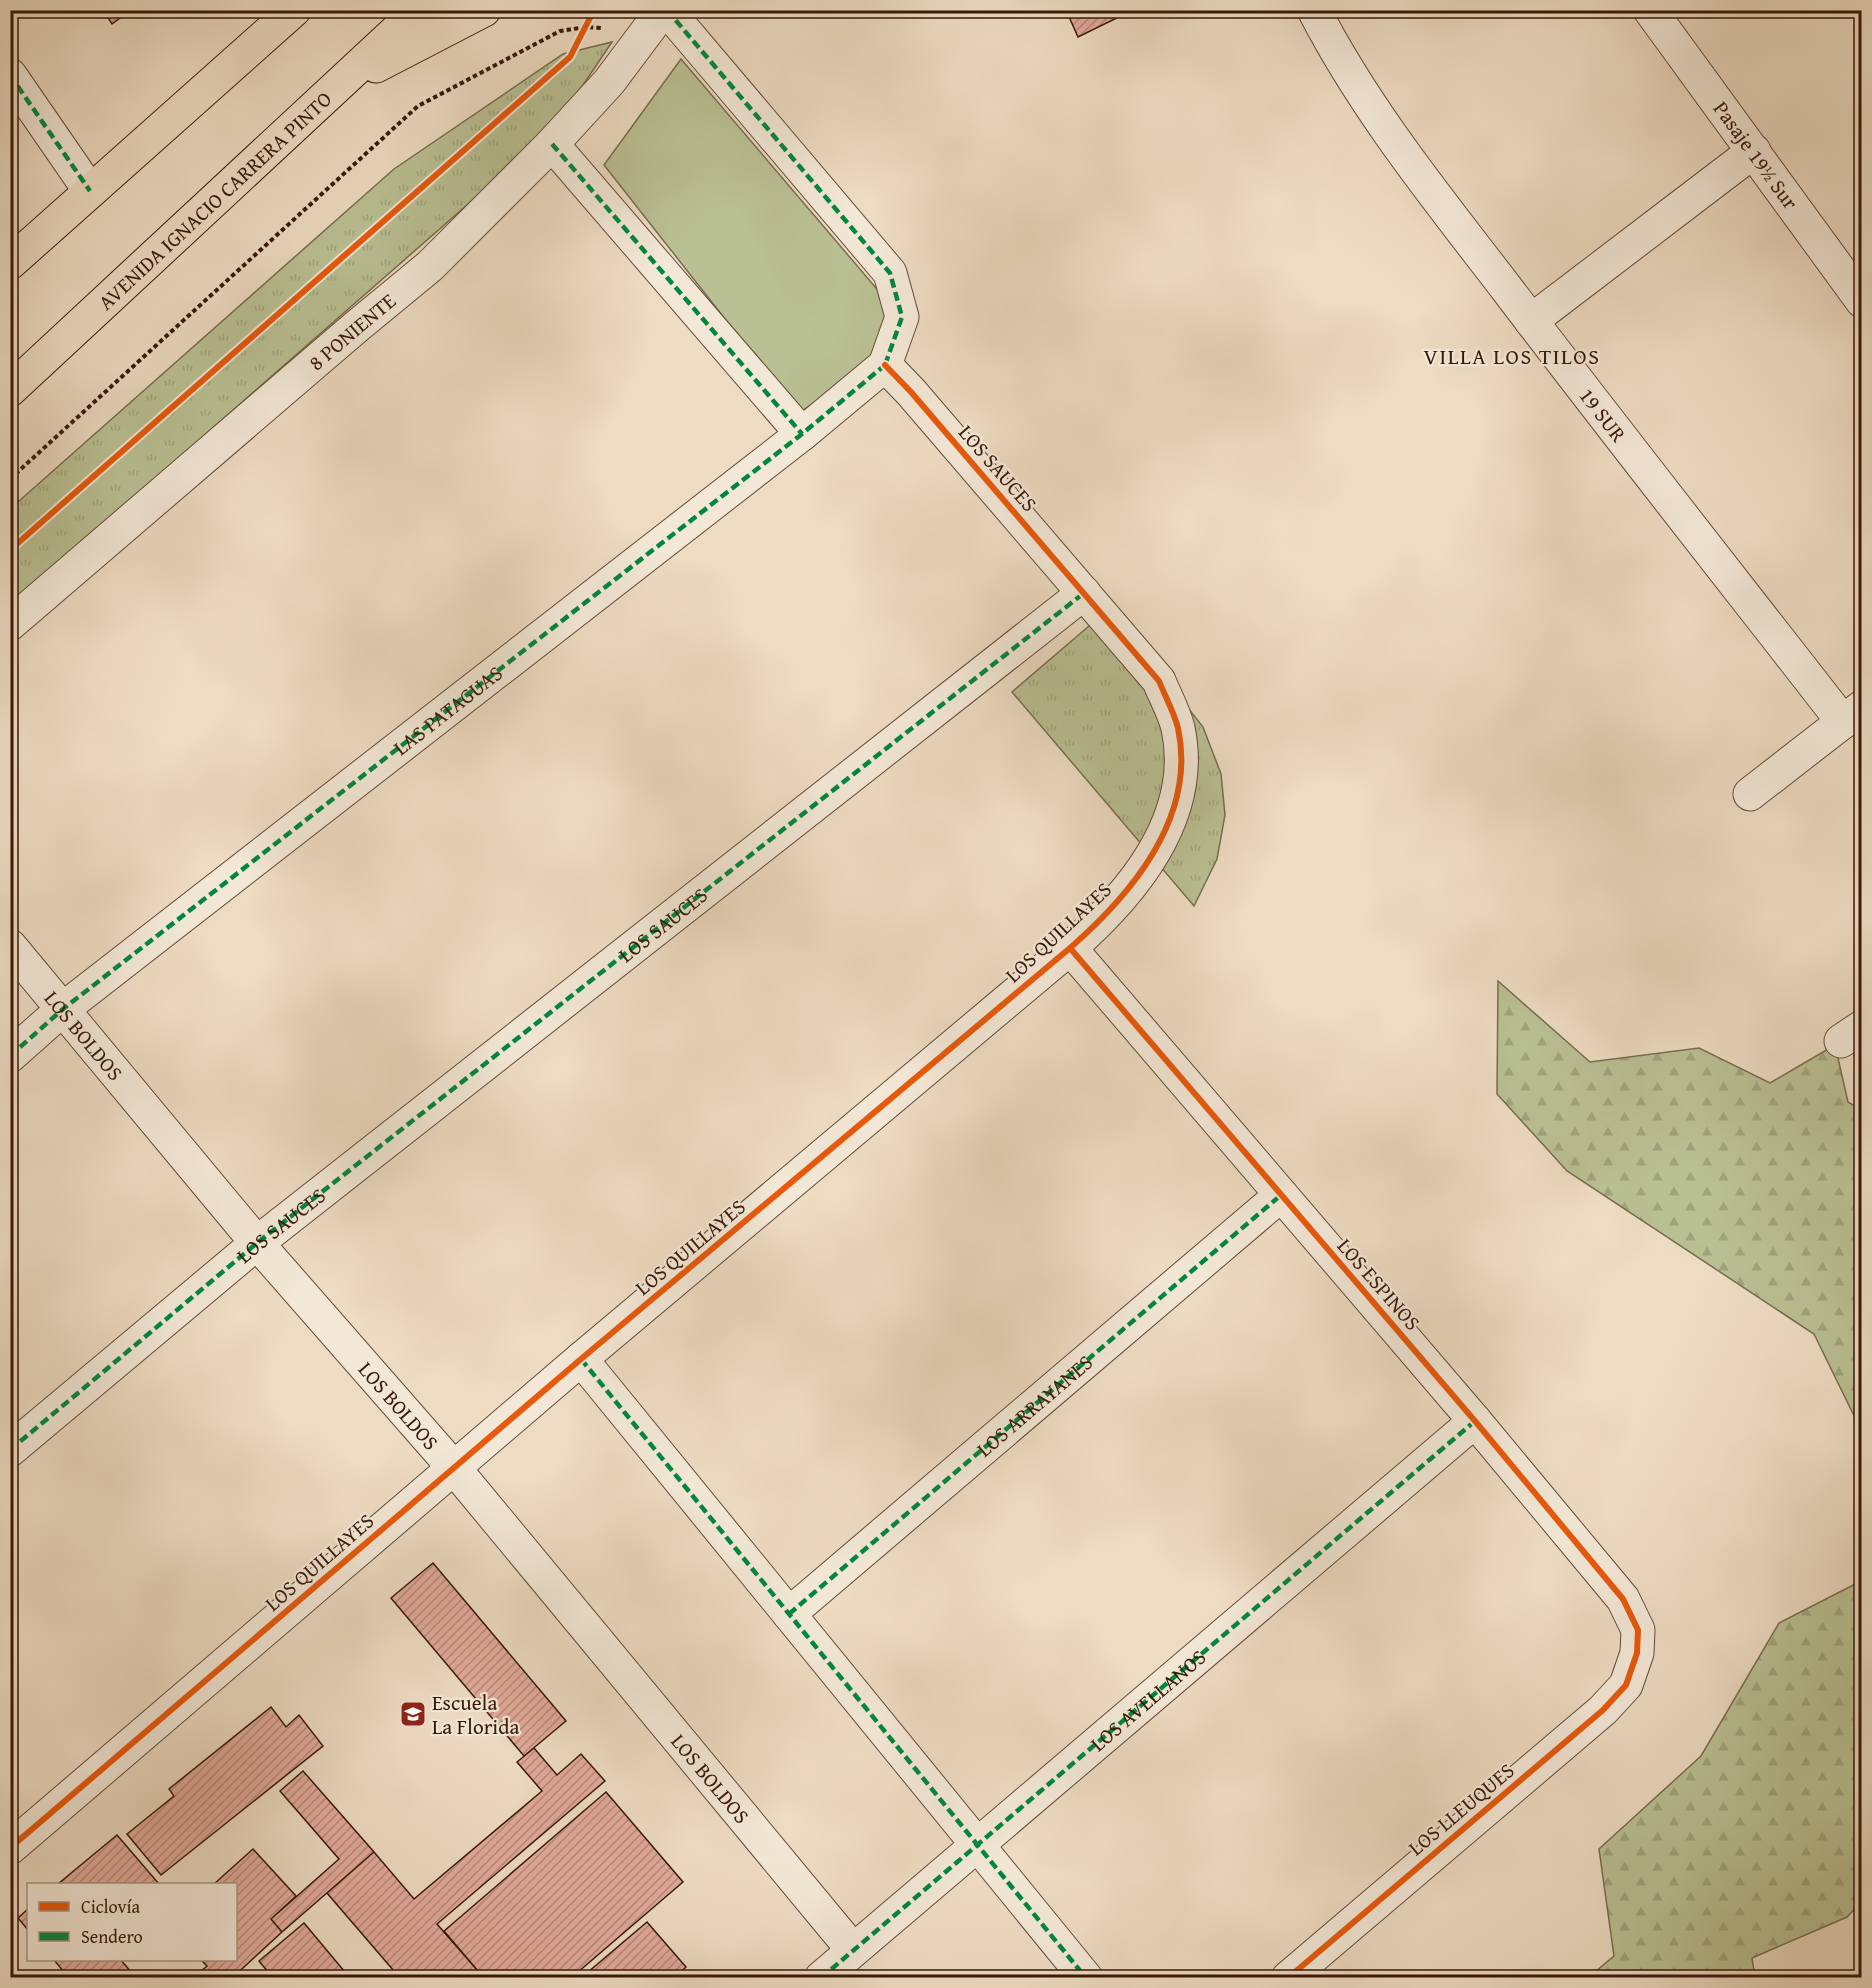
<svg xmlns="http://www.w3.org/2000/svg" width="1872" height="1988" font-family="'Gentium Book Plus',serif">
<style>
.grass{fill:url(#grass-tufts);stroke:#786c4e;stroke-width:1.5}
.forest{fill:url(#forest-firs);stroke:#786c4e;stroke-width:1.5}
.park{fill:#b9c093;stroke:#786c4e;stroke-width:1.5}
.building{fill:url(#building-hatch);stroke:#371908;stroke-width:1.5}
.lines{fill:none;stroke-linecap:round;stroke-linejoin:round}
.minor-casing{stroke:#644a36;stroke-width:35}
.major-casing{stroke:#371908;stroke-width:35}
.path{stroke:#371908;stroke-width:4;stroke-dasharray:4.5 3;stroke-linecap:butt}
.minor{stroke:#f3e8d7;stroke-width:33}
.major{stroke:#eddbc2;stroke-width:33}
.quiet{stroke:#00873e;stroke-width:4.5;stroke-dasharray:9 4.5;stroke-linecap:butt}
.cycleway-casing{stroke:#f3e8d7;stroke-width:10}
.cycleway{stroke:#e8590c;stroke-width:6}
.labels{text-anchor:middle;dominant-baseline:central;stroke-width:4.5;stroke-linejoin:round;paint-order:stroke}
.street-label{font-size:21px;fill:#371908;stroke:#f3e8d7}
.poi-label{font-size:21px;fill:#371908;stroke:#f3e8d7;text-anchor:start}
.neighbourhood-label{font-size:22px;letter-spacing:1.5px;fill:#371908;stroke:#f3e8d7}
</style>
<defs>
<pattern id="grass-tufts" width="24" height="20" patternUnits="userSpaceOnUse" patternTransform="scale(1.5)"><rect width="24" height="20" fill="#b9c093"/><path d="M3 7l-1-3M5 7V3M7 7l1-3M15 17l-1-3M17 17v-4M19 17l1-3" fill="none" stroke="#a0a47d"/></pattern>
<pattern id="forest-firs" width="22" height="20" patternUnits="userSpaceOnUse" patternTransform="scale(1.5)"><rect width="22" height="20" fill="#b9c093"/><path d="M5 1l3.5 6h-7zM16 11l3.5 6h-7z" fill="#a0a47d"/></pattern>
<pattern id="building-hatch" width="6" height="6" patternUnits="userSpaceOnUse" patternTransform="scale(1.5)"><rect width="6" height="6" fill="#e1a999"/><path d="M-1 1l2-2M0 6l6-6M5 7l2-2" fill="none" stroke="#b7897b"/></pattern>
</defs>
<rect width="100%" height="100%" fill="#eddbc2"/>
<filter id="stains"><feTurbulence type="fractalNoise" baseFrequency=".00333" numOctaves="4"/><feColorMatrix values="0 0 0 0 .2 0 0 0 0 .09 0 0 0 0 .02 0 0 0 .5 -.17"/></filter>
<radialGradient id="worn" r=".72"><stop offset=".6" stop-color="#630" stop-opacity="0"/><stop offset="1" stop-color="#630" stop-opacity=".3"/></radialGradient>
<path class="grass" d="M612 42 583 85 533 147 11 605 10 509 394 169 563 54Z
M1110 608 1203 727 1221 774 1225 815 1217 859 1194 906 1012 692Z"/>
<path class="forest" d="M1498 981 1590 1062 1699 1048 1770 1083 1835 1045 1848 1102 1861 1110V1430L1814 1334 1567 1171 1497 1094Z
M1861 1581V1902L1847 1917 1752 1958 1755 1977H1589L1614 1956 1599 1849 1701 1756 1779 1623Z"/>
<path class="park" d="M681 59 882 295 891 326 864 368 799 413 604 165Z"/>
<path class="building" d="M103 10H131L112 24Z
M1066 10H1133L1078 37Z
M433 1563 566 1721 524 1756 391 1598Z
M271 1707 286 1727 299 1715 323 1746 161 1875 127 1834 174 1796 169 1789Z
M534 1748 557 1775 581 1754 605 1781 437 1924 484 1978H400L327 1893 374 1852 414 1899 542 1791 517 1762Z
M303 1771 374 1852 282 1932 271 1919 339 1859 280 1791Z
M606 1792 683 1882 571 1978H484L444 1931Z
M117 1835 159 1884H58Z
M253 1849 296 1896 271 1919 282 1932 232 1978H193L207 1966 201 1960H236V1884H214Z
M28 1909V1930L18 1918Z
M647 1922 686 1967 674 1978H581Z
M304 1923 350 1978H273L259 1961Z
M54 1960H121L136 1978H69Z"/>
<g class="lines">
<g class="minor-casing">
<g id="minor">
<path d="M667 10 890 273 902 317 885 365"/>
<path id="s1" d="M1314 10C1366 111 1438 199 1507 289 1617 434 1731 578 1843 722"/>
<path d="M1650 10 1862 301"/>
<path d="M10 75 90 191"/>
<path d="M552 144 802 434"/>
<path d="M1531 321 1754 151"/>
<path id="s2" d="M10 624 356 327 430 266 552 144 609 82 663 10"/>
<path d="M1750 794 1862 707"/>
<path id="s3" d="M10 946 257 1243 454 1468 853 1950"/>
<path d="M1070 948 1475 1421 1623 1599 1638 1630 1637 1653 1626 1685 1603 1710 1288 1978"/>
<path d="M1841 1041 1862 1027"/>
<path d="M10 1056 63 1009 802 434 885 365"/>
<path d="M581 1359 1086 1978"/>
<path d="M10 1450 257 1243 1084 593"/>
<path d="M789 1614 1281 1195"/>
<path d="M10 1848 581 1359 1070 948C1132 894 1197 817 1178 728 1174 712 1165 696 1159 681L911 392 885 365"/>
<path id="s4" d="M821 1978 1475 1421"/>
</g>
</g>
<g class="major-casing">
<g id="major">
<path d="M376 66 484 10"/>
<path d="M10 263 294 10"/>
<path id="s5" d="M10 390 419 10"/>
</g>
</g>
<path class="path" d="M10 479 418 106 560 31 586 27 601 28"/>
<use href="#minor" class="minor"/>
<use href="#major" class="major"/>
<g class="quiet">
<path d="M667 10 890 273 902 317 885 365"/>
<path d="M10 75 90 191"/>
<path d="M552 144 802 434"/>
<path id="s6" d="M10 1056 63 1009 802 434 885 365"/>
<path d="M581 1359 1086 1978"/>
<path id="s7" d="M10 1450 257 1243 1084 593"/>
<path id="s8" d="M789 1614 1281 1195"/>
<path d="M821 1978 1475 1421"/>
</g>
<g class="cycleway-casing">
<path id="cycleway" d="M10 550 570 57 594 10
M1070 948 1475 1421 1623 1599 1638 1630 1637 1653 1626 1685 1603 1710 1288 1978
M10 1848 581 1359 1070 948C1132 894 1197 817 1178 728 1174 712 1165 696 1159 681L911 392 885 365"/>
</g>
<use href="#cycleway" class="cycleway"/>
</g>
<defs>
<g id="school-square" transform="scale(1.35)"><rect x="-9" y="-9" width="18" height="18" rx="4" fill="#8f2418" stroke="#f3e8d7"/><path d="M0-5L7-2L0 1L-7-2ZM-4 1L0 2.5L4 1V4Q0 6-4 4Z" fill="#fff"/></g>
</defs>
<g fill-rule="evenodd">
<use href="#school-square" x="413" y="1714"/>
</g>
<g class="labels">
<g class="street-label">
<text transform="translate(1756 155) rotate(54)">Pasaje 19½ Sur</text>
<text stroke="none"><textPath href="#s5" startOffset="279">AVENIDA IGNACIO CARRERA PINTO</textPath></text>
<text stroke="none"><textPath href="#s2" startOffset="450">8 PONIENTE</textPath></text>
<text stroke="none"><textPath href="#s1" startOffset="498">19 SUR</textPath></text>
<text transform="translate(998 468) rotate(49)">LOS SAUCES</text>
<text stroke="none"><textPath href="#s6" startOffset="558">LAS PATAGUAS</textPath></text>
<text stroke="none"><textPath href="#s7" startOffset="838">LOS SAUCES</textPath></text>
<text transform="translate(1058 932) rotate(-43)">LOS QUILLAYES</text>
<text stroke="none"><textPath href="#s3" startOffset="116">LOS BOLDOS</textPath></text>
<text stroke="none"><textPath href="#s7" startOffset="352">LOS SAUCES</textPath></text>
<text transform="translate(690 1247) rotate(-40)">LOS QUILLAYES</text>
<text transform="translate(1379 1284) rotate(49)">LOS ESPINOS</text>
<text stroke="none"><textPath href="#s8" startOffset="322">LOS ARRAYANES</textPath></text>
<text stroke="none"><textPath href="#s3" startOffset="602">LOS BOLDOS</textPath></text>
<text transform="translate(319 1562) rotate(-41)">LOS QUILLAYES</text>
<text stroke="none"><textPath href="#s4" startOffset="429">LOS AVELLANOS</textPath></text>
<text stroke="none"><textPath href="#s3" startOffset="1088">LOS BOLDOS</textPath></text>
<text transform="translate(1461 1809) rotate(-40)">LOS LLEUQUES</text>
</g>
<g class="poi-label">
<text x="432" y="1702">Escuela<tspan x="432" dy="24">La Florida</tspan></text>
</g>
<g class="neighbourhood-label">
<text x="1512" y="356">VILLA LOS TILOS</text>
</g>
</g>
<rect width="1872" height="1988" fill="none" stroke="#eddbc2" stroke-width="36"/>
<rect x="12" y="12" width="1848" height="1964" fill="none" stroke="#371908" stroke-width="3"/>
<rect x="18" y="18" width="1836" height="1952" fill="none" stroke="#371908" stroke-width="1.5"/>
<rect x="27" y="1883" width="210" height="78" fill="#f3e8d7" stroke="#a89584" stroke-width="1.5"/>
<rect x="39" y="1902" width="30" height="9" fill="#e8590c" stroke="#a89584" stroke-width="1.5"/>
<text x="81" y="1913" font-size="18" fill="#371908">Ciclovía</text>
<rect x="39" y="1932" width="30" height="9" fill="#00873e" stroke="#a89584" stroke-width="1.5"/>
<text x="81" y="1943" font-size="18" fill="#371908">Sendero</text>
<rect width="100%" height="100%" filter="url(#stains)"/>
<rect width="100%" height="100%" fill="url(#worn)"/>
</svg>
